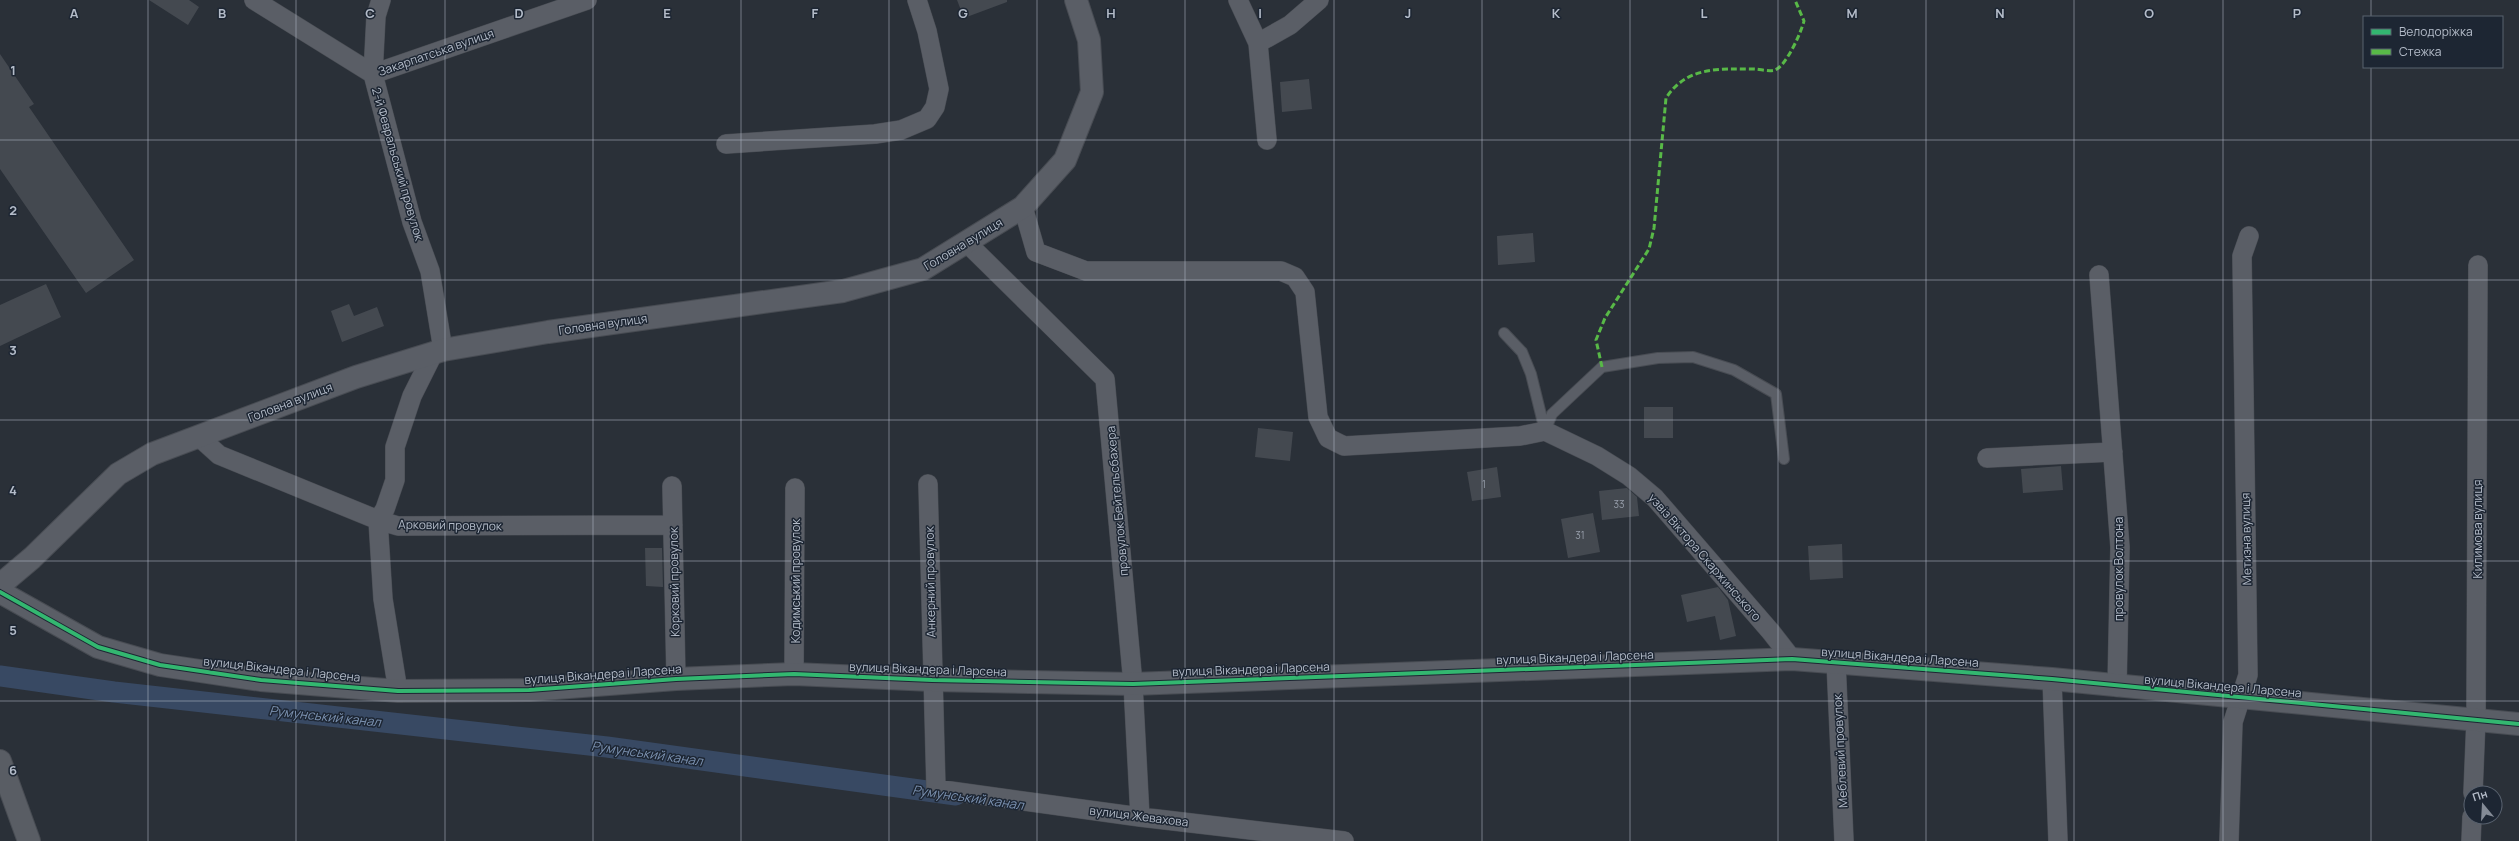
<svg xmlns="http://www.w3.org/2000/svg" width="2519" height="841" font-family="Manrope,sans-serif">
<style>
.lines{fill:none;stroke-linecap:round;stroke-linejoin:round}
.canal{stroke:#384963;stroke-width:21}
.building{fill:#444950}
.service-casing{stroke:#484c53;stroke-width:12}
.minor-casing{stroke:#484c53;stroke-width:20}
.tertiary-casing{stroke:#484c53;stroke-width:24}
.secondary-casing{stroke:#484c53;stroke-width:24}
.service{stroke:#5a5e66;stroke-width:10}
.minor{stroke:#5a5e66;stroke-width:19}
.tertiary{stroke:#5a5e66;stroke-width:22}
.secondary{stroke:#595d64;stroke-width:22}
.quiet{stroke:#58b947;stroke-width:3;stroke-dasharray:6 3;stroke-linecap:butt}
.cycleway-casing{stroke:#1d2633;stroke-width:6}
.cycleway{stroke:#33b770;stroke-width:4}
.grid{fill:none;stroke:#b4bcc9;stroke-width:1;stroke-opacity:0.55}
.labels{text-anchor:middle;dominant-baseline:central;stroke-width:3;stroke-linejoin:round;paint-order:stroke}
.number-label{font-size:10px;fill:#989fab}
.street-label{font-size:12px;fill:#b4bcc9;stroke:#1d2633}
.water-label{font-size:13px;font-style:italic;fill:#7c92b1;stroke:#1d2633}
.grid-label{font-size:13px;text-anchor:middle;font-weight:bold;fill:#b4bcc9;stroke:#1d2633;stroke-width:3;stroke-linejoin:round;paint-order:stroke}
</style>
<rect width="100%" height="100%" fill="#2a3038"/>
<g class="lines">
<path class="canal" d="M0 676 114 692 607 747 956 795"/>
</g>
<path class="building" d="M149 0H189L199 7 188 25Z
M957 0H1007V2L964 18Z
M0 54 34 104 29 107 134 260 86 293 0 169Z
M1309 79 1312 109 1282 112 1280 82Z
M1533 233 1535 262 1498 265 1497 236Z
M46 284 61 317 0 346V305Z
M349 304 354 316 377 307 384 326 342 342 331 311Z
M1644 407H1673V438H1644Z
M1258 428 1293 432 1290 461 1255 457Z
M2061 466 2063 490 2023 493 2021 469Z
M1497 467 1501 497 1472 501 1467 472Z
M1627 488 1637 497 1639 516 1602 520 1599 491Z
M1593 513 1600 552 1568 558 1561 519Z
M1842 544 1843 578 1810 580 1808 546Z
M645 548H662L663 587 646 586Z
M1718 587 1728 600 1736 636 1720 640 1715 616 1687 622 1681 595Z"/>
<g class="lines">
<g class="service-casing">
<path id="service" d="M1504 333 1522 352 1531 374 1545 431
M1545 431 1552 414 1602 367 1658 358 1693 357 1734 370 1776 394 1784 459"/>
</g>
<g class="minor-casing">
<path id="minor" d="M254 0 373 74 587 0
M381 0 376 16 373 74 412 222 430 271 443 350
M1238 0 1258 43 1267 140
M1258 43 1290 25 1319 0
M726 144 875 134 901 130 927 119 935 107 939 89 927 31 917 0
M1023 207 1036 252 1086 271H1281L1295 277 1305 292 1318 417 1328 438 1344 446 1520 436 1545 431 1597 456 1629 476 1655 498 1771 632 1792 659
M967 243 1105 379 1133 684 1140 817
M2099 275 2120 547 2117 687
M198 436 219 455 378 520 398 526 673 525
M1987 458 2113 452
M928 484 936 789 1140 817 1344 841
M672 486 676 679
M1836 662 1844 841
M794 674 795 488
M2052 679 2058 841
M398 691 383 599 378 520 385 509 395 480V447L412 396 433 354
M2473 793 2476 719 2478 265
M2229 841 2233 722 2248 675 2242 256 2249 236
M2471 841 2472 817"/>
</g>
<g class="tertiary-casing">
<path id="tertiary" d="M0 585 32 558 118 474 152 454 356 377 443 350 548 332 843 291 923 269 1023 207 1065 160 1092 92 1089 40 1076 0
M0 592 98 647 160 665 261 680 398 691 529 690 676 679 794 674 932 680 1133 684 1792 659 2052 679 2519 724"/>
</g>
<g class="secondary-casing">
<path id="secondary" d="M0 761 29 841"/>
</g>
<use href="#service" class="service"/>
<use href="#minor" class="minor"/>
<use href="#tertiary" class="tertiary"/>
<use href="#secondary" class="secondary"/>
<path class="quiet" d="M1602 367 1596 340 1605 318 1649 249 1654 228 1666 98C1687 66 1719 69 1754 69 1760 69 1769 72 1775 70 1786 66 1801 33 1804 21L1795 0"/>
<g class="cycleway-casing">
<path id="cycleway" d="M0 592 98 647 160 665 261 680 398 691 529 690 676 679 794 674 932 680 1133 684 1792 659 2052 679 2519 724"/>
</g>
<use href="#cycleway" class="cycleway"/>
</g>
<path class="grid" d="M148 0V841M296 0V841M445 0V841M593 0V841M741 0V841M889 0V841M1037 0V841M1185 0V841M1334 0V841M1482 0V841M1630 0V841M1778 0V841M1926 0V841M2074 0V841M2223 0V841M2371 0V17M2371 67V841M0 140H2519M0 280H2519M0 420H2519M0 561H2519M0 701H2519"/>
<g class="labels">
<g class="number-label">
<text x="1484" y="484">1</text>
<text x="1619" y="504">33</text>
<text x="1580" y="535">31</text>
</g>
<g class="street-label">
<text transform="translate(436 52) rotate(-19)">Закарпатська вулиця</text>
<text transform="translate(398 164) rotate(74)">2-й Февральський провулок</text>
<text transform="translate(963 244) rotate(-31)">Головна вулиця</text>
<text transform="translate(603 324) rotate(-8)">Головна вулиця</text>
<text transform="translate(290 402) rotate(-21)">Головна вулиця</text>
<text transform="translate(1117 501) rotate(-95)">провулок Бейтельсбахера</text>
<text transform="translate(450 525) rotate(1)">Арковий провулок</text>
<text transform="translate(2477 529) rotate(-90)">Килимова вулиця</text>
<text transform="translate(2246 539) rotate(-91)">Метизна вулиця</text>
<text transform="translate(1705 557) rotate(49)">узвіз Віктора Скаржинського</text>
<text transform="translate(2118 569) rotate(-90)">провулок Волтона</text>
<text transform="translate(795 581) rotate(-90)">Кодимський провулок</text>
<text transform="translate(674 582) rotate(-91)">Корковий провулок</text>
<text transform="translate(930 582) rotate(-91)">Анкерний провулок</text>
<text transform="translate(1575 657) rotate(-2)">вулиця Вікандера і Ларсена</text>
<text transform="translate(1900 657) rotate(4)">вулиця Вікандера і Ларсена</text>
<text transform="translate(282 669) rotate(6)">вулиця Вікандера і Ларсена</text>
<text transform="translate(928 669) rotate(2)">вулиця Вікандера і Ларсена</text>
<text transform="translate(1251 669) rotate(-2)">вулиця Вікандера і Ларсена</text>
<text transform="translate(603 674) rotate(-4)">вулиця Вікандера і Ларсена</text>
<text transform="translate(2223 686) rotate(5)">вулиця Вікандера і Ларсена</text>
<text transform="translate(1840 751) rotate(-93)">Меблевий провулок</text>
<text transform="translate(1139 816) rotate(7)">вулиця Жевахова</text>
</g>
<g class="water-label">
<text transform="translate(325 716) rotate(6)">Румунський канал</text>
<text transform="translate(647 753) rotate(8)">Румунський канал</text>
<text transform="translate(968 797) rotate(8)">Румунський канал</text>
</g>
</g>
<g class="grid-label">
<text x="74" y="18">A</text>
<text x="222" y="18">B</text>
<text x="370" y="18">C</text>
<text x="519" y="18">D</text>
<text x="667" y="18">E</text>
<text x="815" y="18">F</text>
<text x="963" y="18">G</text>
<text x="1111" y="18">H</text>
<text x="1260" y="18">I</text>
<text x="1408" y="18">J</text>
<text x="1556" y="18">K</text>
<text x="1704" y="18">L</text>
<text x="1852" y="18">M</text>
<text x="2000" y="18">N</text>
<text x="2149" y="18">O</text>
<text x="2297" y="18">P</text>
<text x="13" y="75">1</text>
<text x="13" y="215">2</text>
<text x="13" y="355">3</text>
<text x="13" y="495">4</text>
<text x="13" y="635">5</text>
<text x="13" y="775">6</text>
</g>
<rect x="2363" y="16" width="140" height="52" fill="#1d2633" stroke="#59626f"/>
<rect x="2371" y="29" width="20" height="6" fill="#33b770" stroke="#59626f"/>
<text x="2399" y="36" font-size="12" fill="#b4bcc9">Велодоріжка</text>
<rect x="2371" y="49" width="20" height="6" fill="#58b947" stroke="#59626f"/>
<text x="2399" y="56" font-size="12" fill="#b4bcc9">Стежка</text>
<g transform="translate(2483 805) rotate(342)"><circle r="19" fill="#1d2633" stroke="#59626f"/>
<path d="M0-3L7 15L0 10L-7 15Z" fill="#848b96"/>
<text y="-6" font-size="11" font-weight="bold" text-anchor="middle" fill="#b4bcc9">Пн</text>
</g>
</svg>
